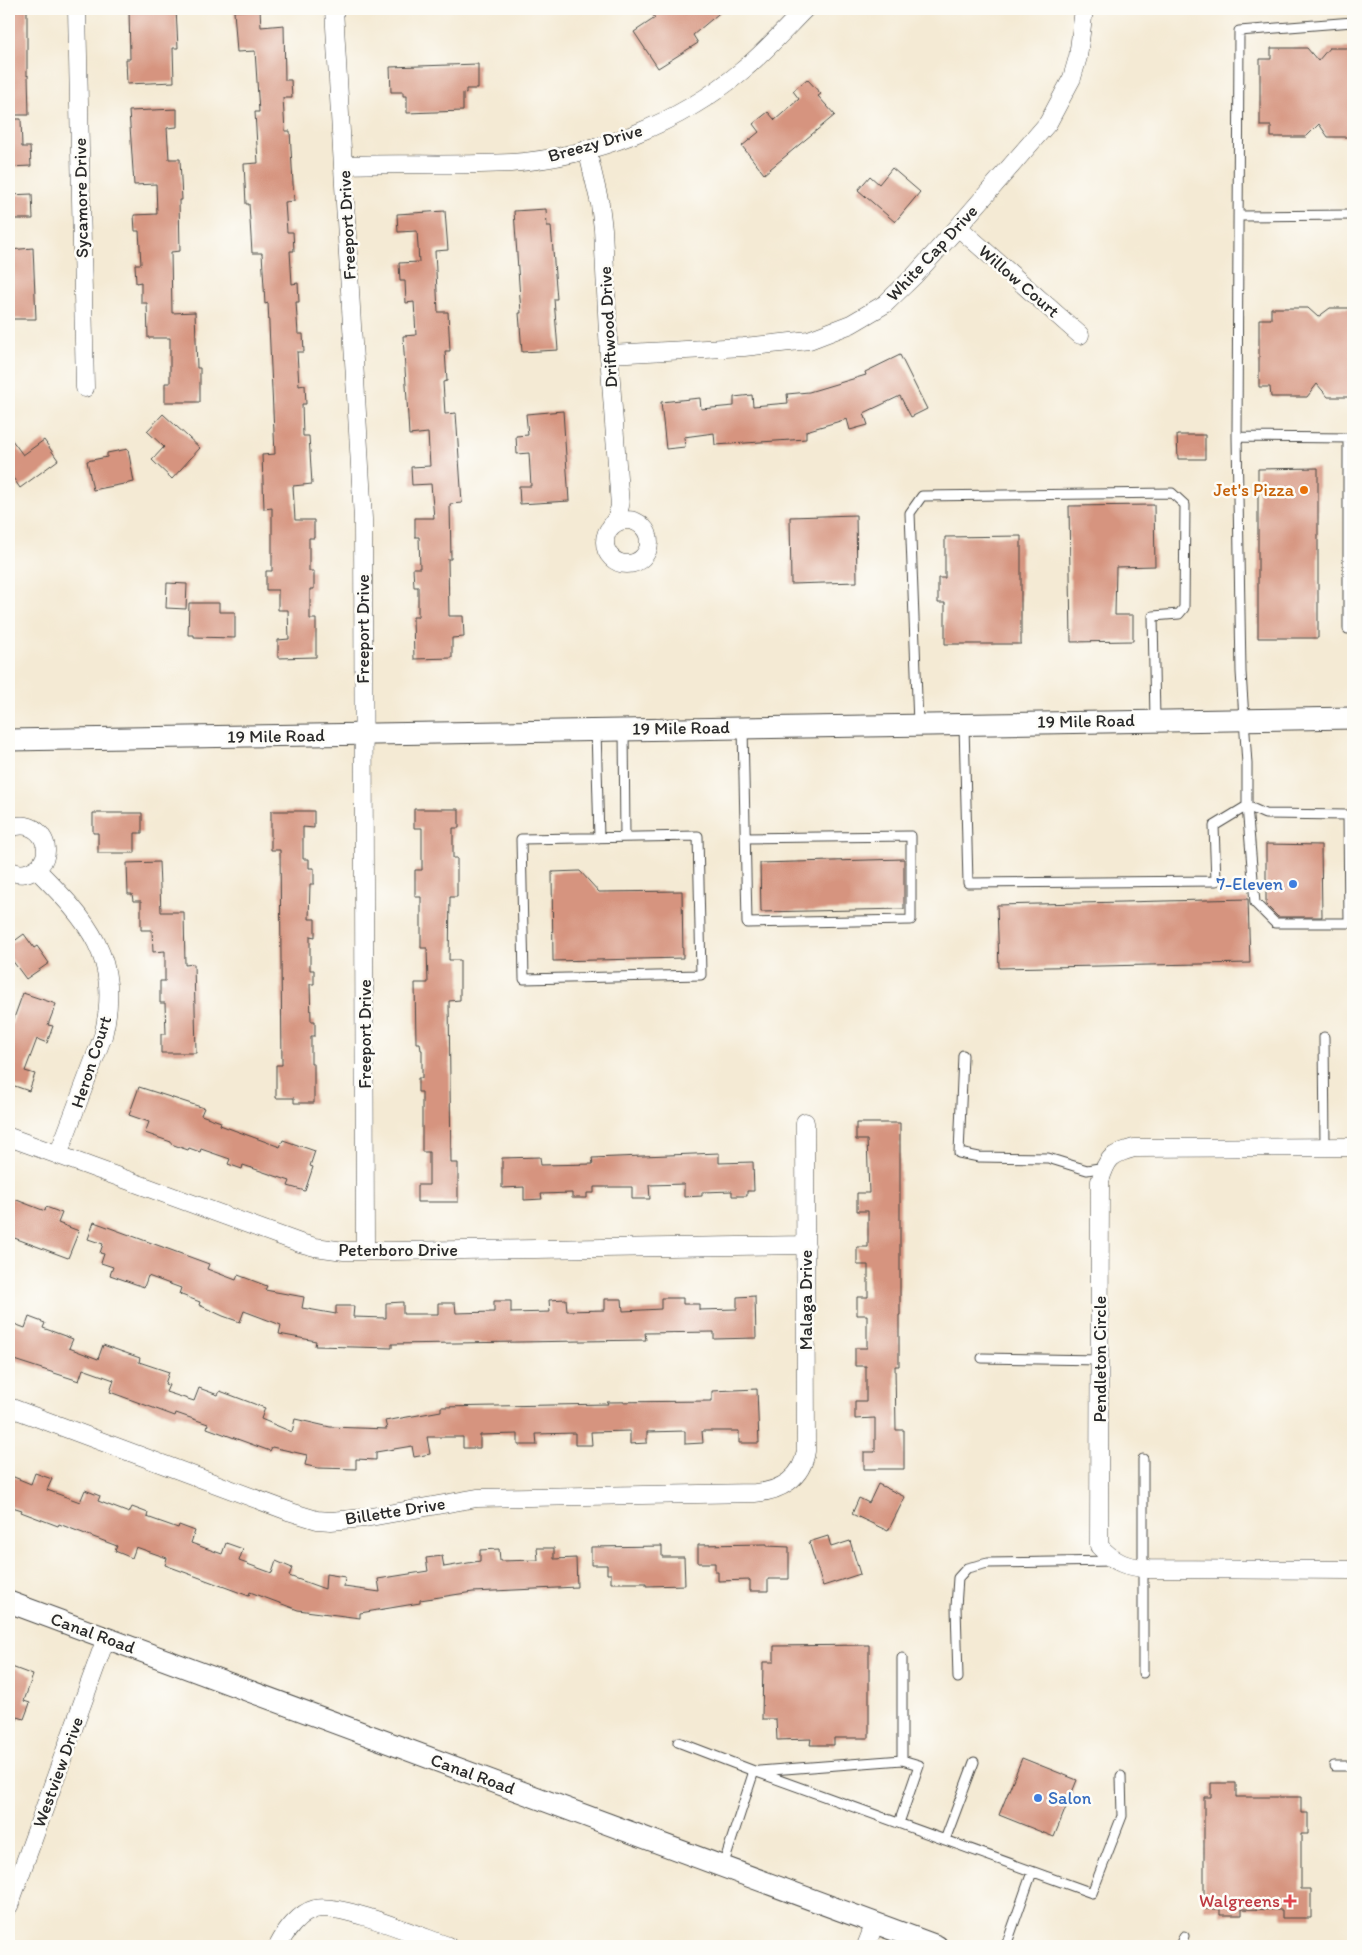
<svg xmlns="http://www.w3.org/2000/svg" width="1362" height="1955" font-family="Itim,sans-serif">
<style>
.building{fill:#d6947f}
.lines{fill:none;stroke-linecap:round;stroke-linejoin:round}
.service-casing{stroke:#494844;stroke-width:11}
.minor-casing{stroke:#494844;stroke-width:19}
.tertiary-casing{stroke:#494844;stroke-width:23}
.service{stroke:#fff;stroke-width:9}
.minor{stroke:#fff;stroke-width:18}
.tertiary{stroke:#fff;stroke-width:21}
.food-dot{fill:#e8710a;stroke:#fdfcf7;stroke-width:2}
.shop-dot{fill:#3f7fe0;stroke:#fdfcf7;stroke-width:2}
.health-dot{fill:#e0444e;stroke:#fdfcf7;stroke-width:2}
.labels{text-anchor:middle;dominant-baseline:central;stroke-width:5;stroke-linejoin:round;paint-order:stroke}
.street-label{font-size:18px;fill:#2b2b2b;stroke:#fdfcf7}
.food-label{font-size:18px;fill:#c56008;stroke:#fdfcf7;text-anchor:end}
.shop-label{font-size:18px;fill:#366cbe;stroke:#fdfcf7;text-anchor:end}
.health-label{font-size:18px;fill:#be3a42;stroke:#fdfcf7;text-anchor:end}
</style>
<rect width="100%" height="100%" fill="#fdfcf7"/>
<filter id="ink" filterUnits="userSpaceOnUse"><feTurbulence type="fractalNoise" baseFrequency=".02" numOctaves="2"/><feDisplacementMap in="SourceGraphic" scale="10" xChannelSelector="R" yChannelSelector="G"/><feConvolveMatrix kernelMatrix="1 2 1 2 8 2 1 2 1" color-interpolation-filters="sRGB"/></filter>
<filter id="wash" filterUnits="userSpaceOnUse"><feTurbulence type="fractalNoise" baseFrequency=".0096" numOctaves="4" result="noise"/><feDisplacementMap in="SourceGraphic" scale="20" xChannelSelector="R" yChannelSelector="G"/><feGaussianBlur stdDeviation="1.12" result="paint"/><feColorMatrix in="noise" values="0 0 0 0 0 0 0 0 0 0 0 0 0 0 0 0 0 1.4 0 .05"/><feComposite in="paint" operator="in"/></filter>
<g filter="url(#wash)">
<rect width="100%" height="100%" fill="#f4ead4"/>
<g id="blocks">
<path class="building" d="M9 9H27V76L28 75 29 115H9Z
M129 9H176L178 48H173L174 82 127 84 126 59H130Z
M649 9H724L693 35 698 43 658 68 634 32 655 18Z
M260 10 261 27 284 25 285 80H291L292 98H283L285 131H290L294 201 285 202 287 232H293L294 251H290L292 284 298 283 299 302H296L298 334H303L304 352H297L299 386 305 385 306 404H302L303 436H309L312 484 293 486 295 520H314V538H309V571H314V589H310V619H316V657L278 658V640L289 639 288 610H278V590H266V571H272V508L264 509 262 455 275 454 268 303 265 304 262 253H252L249 204H246L244 164 258 163 255 112H259L255 51 237 52 234 11Z
M1271 48H1307L1318 61 1329 48H1353V137H1328L1319 124 1306 137H1271V126H1260V59H1271Z
M478 64V89H466V94L463 93V111L407 113V96H403V92H391L390 67Z
M807 79 821 94 818 96 835 115 764 174 742 146 759 132 753 124 768 112 775 120 799 99 793 91Z
M177 109V127L167 128 169 159H180L182 200H179L180 251 171 252 172 313 195 312 197 368H200V402H165V383H170V338H148L147 303H141V282L136 283 135 264H141L139 231H135L134 215 157 214 156 184 134 185 129 111Z
M9 119H21L22 147H30L31 166 9 167Z
M892 168 920 192 895 222 858 190 870 176 879 184Z
M32 194 33 219H9V195Z
M546 209 547 226H551L557 299H554L558 350 522 352 519 313H521L514 211Z
M445 211 448 250 435 251 438 312H448L450 351H445L447 381 443 382 445 414 456 413 462 503 450 504 451 559H448L449 616H463L464 637 452 638V658L414 659 413 617H418V587H414L413 568H420L419 537H415V518H434L431 484 412 485 411 467 430 466 428 433 409 435 408 417 403 336 416 335 414 302 406 303 405 281H400L399 263 419 262 417 231 398 232 397 214Z
M33 248 36 319H9V250Z
M1271 308H1308L1318 317 1330 308H1353V397H1328L1317 384 1307 397H1271L1270 387H1259V319H1271Z
M900 355 927 409 911 417 900 396 864 413 868 425 850 430 847 419 806 431V439L715 445 714 433 684 437 685 447 666 449 661 402 700 398 701 409 734 406V397L752 395 753 406 788 403 787 394 809 392 866 375 865 372Z
M563 411 569 501 520 504 519 486H531L529 453 517 454 516 436 528 435 526 414Z
M163 414 200 448 172 479 152 460 164 447 147 431Z
M1177 435H1205V459H1178Z
M9 436 23 455 44 440 58 460 20 488 9 472Z
M128 449 134 482 93 490 87 461 107 457V453Z
M1318 468V638H1258V469Z
M1154 505 1155 566 1116 567 1115 615H1133V641L1071 642 1069 506Z
M856 515 857 582 791 584 790 517Z
M1021 536V644H945V603H938V578H945V537Z
M167 583 187 584 186 609 166 608Z
M189 603H219V612H235V638L194 637V635H188Z
M414 809H459V828H453V858H457V897H450L449 960H460V1000L449 1001 451 1163H458V1202H417V1185H429V1152H422V1092H418V1078H422V1050H421L420 1043H416L415 983H428L427 948H421V897H415V870H422V828H414Z
M271 811H314V828L303 827V859H309V868H314V884H310L309 919H315V937L310 936V970H314V984H310L311 1021H315V1036H311V1064H314V1103H294V1098H276V1065H282L280 850H271Z
M93 813H142V833H135V853H98V833H93Z
M1266 844 1321 845 1322 917H1278L1266 905Z
M904 859V909L761 912 760 863Z
M159 862 161 912H184L185 965 194 964 196 1053H161V1034H166L165 1003H160V981H165V951L153 952 152 930H141V901H133L132 894H128L127 863Z
M580 871 599 892 682 891 683 958 553 961 552 872Z
M1248 899 1250 963 999 968 997 905Z
M24 934 34 948 37 946 49 963 26 979 9 956V945Z
M23 993 56 1004 48 1025 53 1026 47 1043 37 1039 25 1071 35 1074 29 1091 9 1084V1032Z
M139 1087 204 1108 201 1115 221 1122 220 1125 280 1147 283 1140 315 1151 310 1166 313 1167 305 1191 288 1186 290 1181 243 1165 242 1169 228 1164 230 1159 201 1149 200 1152 189 1148 188 1150 171 1144V1142L145 1133 149 1122 129 1115Z
M856 1123H900V1315H899V1366H895L896 1430H904V1469H864V1452H875V1418L855 1419V1401H866V1366H855V1348H867V1315H857V1297H868V1265H857V1247H868V1211H857V1193H869L867 1140H856Z
M719 1153V1163L753 1162 754 1191H747V1196H732V1191L702 1192V1196L684 1197V1184L649 1185 650 1199H632V1187H594V1193H587V1198H572V1193L541 1194 542 1199 524 1200V1187L502 1188V1158L540 1157 541 1165 593 1164 592 1158Z
M9 1197 45 1211 46 1207 62 1213 58 1223 79 1231 68 1258 9 1236Z
M94 1222 209 1264 207 1269 236 1280 238 1275 267 1286 265 1290 304 1297 302 1308 336 1314V1306H354L353 1317 386 1318V1303L403 1302V1314H438V1303H455L456 1313 494 1312V1301H511V1313L550 1312 549 1300 566 1299 567 1311 605 1310V1299H622L623 1311 661 1309V1298H683V1304H699V1310L737 1309V1297L755 1296 756 1338 714 1339V1332L645 1333 646 1340 392 1344V1348L315 1346 316 1341 279 1334 281 1325 244 1311 240 1322 223 1316 199 1305 200 1302 179 1294 181 1288 148 1276 144 1287 110 1275 113 1267 101 1263 104 1254 100 1253 103 1244 88 1239Z
M29 1317 45 1323 43 1328 73 1339 69 1348 98 1359 103 1345 140 1358 139 1362 169 1372 165 1384 169 1385 166 1392 194 1401 199 1388 218 1395 220 1391 265 1408 261 1419 292 1432 295 1419 330 1427 387 1429 385 1421 441 1411V1407L608 1404 607 1402 712 1401V1391L757 1389 759 1443H739V1431H702L703 1443 685 1444V1431L647 1432V1443L630 1444V1431L591 1432 592 1445H575V1433L536 1434 537 1445H518V1434L480 1435V1448H463V1437H427L430 1454 414 1457 412 1446 376 1452V1460L356 1459V1469L318 1468 305 1465 307 1455 272 1447 270 1451 207 1428 208 1424 176 1413 175 1416 110 1392 114 1380 83 1369 79 1381 14 1360 15 1357 9 1354V1322L25 1328Z
M35 1473 52 1479 47 1490 80 1502 85 1490 100 1496 98 1501 129 1513 132 1507 148 1513 147 1517 178 1528 179 1525 195 1531 191 1543 222 1554 226 1543 243 1549 239 1561 272 1573 276 1561 292 1568 289 1576 325 1589 326 1574 345 1577 344 1587 380 1592 378 1579 428 1571 426 1558 442 1556 444 1567 480 1561V1550L499 1549 500 1561 538 1560 537 1548H554V1559L576 1558 577 1587 473 1592 420 1600V1603L360 1613V1618L298 1610 250 1592 249 1596 165 1565 167 1558 136 1547 132 1558 115 1551 117 1546 59 1524 58 1526 21 1512 22 1510 9 1506V1475L31 1484Z
M878 1484 905 1497 888 1531 852 1514 859 1498 869 1503Z
M828 1536 831 1547 850 1541 860 1574 823 1586 809 1542Z
M767 1544V1546L789 1547V1579H768V1591H750V1580L718 1581V1572H715V1563H698V1545Z
M662 1546V1557H684L685 1585 646 1586V1583H611V1574H607V1565H591V1547Z
M869 1645V1738H834V1745H810L811 1739 777 1740 776 1719H762L763 1662H774V1646Z
M9 1666 33 1675 24 1701 30 1703 24 1719 18 1717 11 1738 9 1737Z
M1022 1758 1077 1780 1054 1837 999 1815Z
M1211 1783H1236V1797H1301V1813H1308V1834H1301V1889H1311V1918H1282V1910L1242 1909V1915H1220V1909H1204V1797H1211Z"/>
</g>
</g>
<g filter="url(#ink)">
<use href="#blocks" fill-opacity="0" stroke="#494844" stroke-width="1"/>
<g class="lines">
<g class="service-casing">
<path id="service" d="M1353 22 1239 31 1237 437 1353 438
M1238 216 1353 215
M1237 437 1241 672 1247 764V806L1255 903 1275 923H1349L1353 920
M1348 438V629
M918 724 910 513 922 496 1172 493 1185 505 1184 608 1179 614 1153 616 1155 720
M964 725 968 883 1216 881 1214 826 1247 806 1265 814 1348 815 1349 923
M743 728 747 923 911 920V836L745 838
M596 730 599 838
M624 730 625 837
M698 836 701 975 524 979 521 839Z
M1324 1037 1325 1147
M963 1055 959 1153 979 1157 1048 1158 1087 1170 1105 1167
M982 1358 1100 1360
M1143 1459V1673
M958 1678 956 1607 958 1578 967 1568 988 1563 1112 1561
M678 1742 754 1771 723 1866
M1334 1766H1353
M754 1771 1092 1893 1122 1816 1121 1776
M759 1771 902 1760
M899 1823 919 1765 902 1760V1658
M945 1840 974 1762
M1006 1946 1032 1872
M1180 1946 1184 1936"/>
</g>
<g class="minor-casing">
<path id="minor" d="M77 9 85 388
M334 9 363 519 365 1251
M587 149 600 204 603 229 609 354 620 506 617 517 610 528
M344 165C399 163 455 166 511 163 593 157 679 124 743 70 765 52 785 29 805 9
M958 227 1080 335
M609 354 744 347 809 340 851 324 885 304 915 275 958 227 1048 123 1072 78 1078 57 1084 9
M605 542a22 22 0 1 1 44 0a22 22 0 1 1-44 0Z
M9 829C40 813 62 858 31 871 24 875 16 874 9 870
M36 869C89 922 122 958 103 1036L58 1155
M9 1137 300 1243 315 1247 344 1251H390L806 1245
M1353 1147 1134 1148C1111 1154 1107 1158 1100 1181L1099 1546C1116 1564 1125 1566 1149 1569L1353 1570
M9 1407 291 1512 317 1520 331 1521 365 1518 477 1498 755 1493C781 1491 802 1478 806 1451L805 1122
M9 1906 106 1638
M278 1946C285 1932 299 1913 315 1909 339 1902 422 1937 448 1946
M866 1946 875 1923"/>
</g>
<g class="tertiary-casing">
<path id="tertiary" d="M9 740 1353 718
M9 1602 937 1946"/>
</g>
<use href="#service" class="service"/>
<use href="#minor" class="minor"/>
<use href="#tertiary" class="tertiary"/>
</g>
</g>
<circle class="food-dot" cx="1304" cy="490" r="5"/>
<g class="shop-dot">
<circle cx="1293" cy="884" r="5"/>
<circle cx="1038" cy="1798" r="5"/>
</g>
<path class="health-dot" d="M1287.5 1893.5h5v5h5v5h-5v5h-5v-5h-5v-5h5z"/>
<g class="labels">
<g class="street-label">
<text transform="translate(595 143) rotate(-16)">Breezy Drive</text>
<text transform="translate(81 198) rotate(-91)">Sycamore Drive</text>
<text transform="translate(347 225) rotate(-93)">Freeport Drive</text>
<text transform="translate(932 253) rotate(-47)">White Cap Drive</text>
<text transform="translate(1019 281) rotate(41)">Willow Court</text>
<text transform="translate(608 327) rotate(-93)">Driftwood Drive</text>
<text transform="translate(363 629) rotate(-90)">Freeport Drive</text>
<text transform="translate(1086 721) rotate(-1)">19 Mile Road</text>
<text transform="translate(681 728) rotate(-1)">19 Mile Road</text>
<text transform="translate(276 736) rotate(-1)">19 Mile Road</text>
<text transform="translate(365 1034) rotate(-90)">Freeport Drive</text>
<text transform="translate(91 1062) rotate(-72)">Heron Court</text>
<text x="398" y="1250">Peterboro Drive</text>
<text transform="translate(806 1300) rotate(-90)">Malaga Drive</text>
<text transform="translate(1100 1359) rotate(-90)">Pendleton Circle</text>
<text transform="translate(395 1511) rotate(-9)">Billette Drive</text>
<text transform="translate(93 1633) rotate(20)">Canal Road</text>
<text transform="translate(58 1772) rotate(-70)">Westview Drive</text>
<text transform="translate(473 1774) rotate(20)">Canal Road</text>
</g>
<g class="food-label">
<text x="1294" y="490">Jet's Pizza</text>
</g>
<g class="shop-label">
<text x="1283" y="884">7-Eleven</text>
<text x="1048" y="1798" text-anchor="start">Salon</text>
</g>
<g class="health-label">
<text x="1280" y="1901">Walgreens</text>
</g>
</g>
<rect width="1362" height="1955" fill="none" stroke="#fdfcf7" stroke-width="30"/>
</svg>
